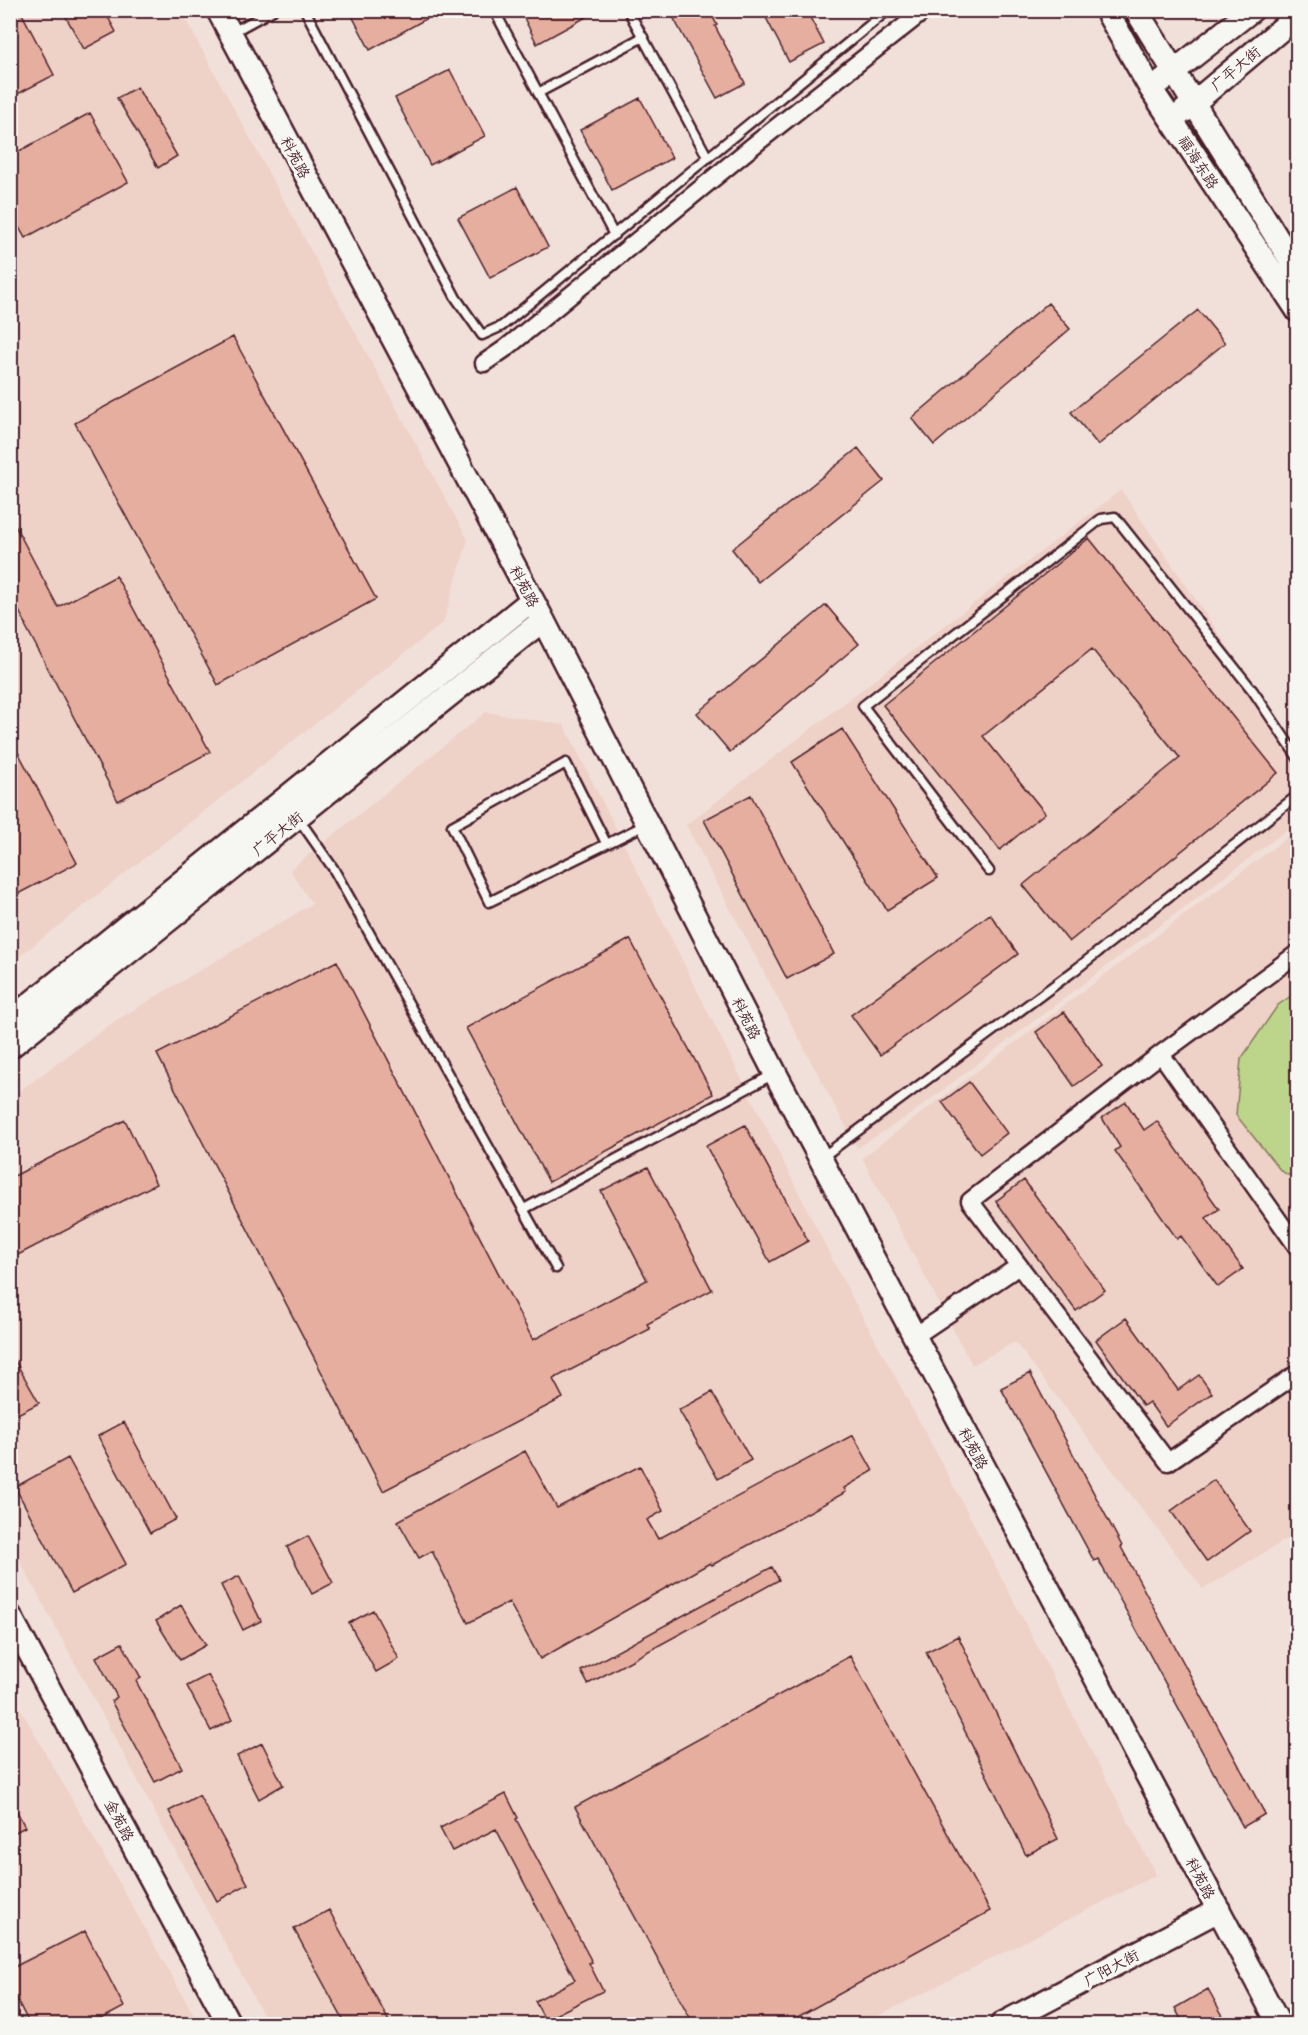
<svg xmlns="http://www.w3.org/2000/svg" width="1308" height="2035" font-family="Mali,'LXGW WenKai TC',sans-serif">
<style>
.built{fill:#eed1c7}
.green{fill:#bdd58b;stroke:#847a5b;stroke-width:1.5}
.building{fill:#e6ae9e;stroke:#4a1f2b;stroke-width:1.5}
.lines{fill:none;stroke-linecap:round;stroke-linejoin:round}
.lane-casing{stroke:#4a1f2b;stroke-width:13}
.street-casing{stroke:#4a1f2b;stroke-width:21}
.secondary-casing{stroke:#4a1f2b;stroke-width:27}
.lane{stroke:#f6f6f2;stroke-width:8}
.street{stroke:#f6f6f2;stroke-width:16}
.secondary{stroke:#f6f6f2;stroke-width:22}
.labels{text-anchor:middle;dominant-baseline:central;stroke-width:6;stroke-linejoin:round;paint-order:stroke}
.street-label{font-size:15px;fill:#4a1f2b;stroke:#f6f6f2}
</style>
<rect width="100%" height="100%" fill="#f1e0d9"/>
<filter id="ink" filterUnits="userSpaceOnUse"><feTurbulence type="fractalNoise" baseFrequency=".0167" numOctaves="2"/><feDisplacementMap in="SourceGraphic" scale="12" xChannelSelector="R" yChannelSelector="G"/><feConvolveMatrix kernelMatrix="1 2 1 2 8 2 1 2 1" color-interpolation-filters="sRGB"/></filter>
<g filter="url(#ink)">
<path class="built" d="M11 11H181L468 540 443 623 11 963Z
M1121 490 1297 748V822L911 1114 857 1148 686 825Z
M486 712 564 725 838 1271 946 1471 1156 1875 862 2024H268L11 1544 10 1098 115 1021 312 904 290 870Z
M1297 830V1533L1203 1589 1015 1342 972 1365 862 1158Z
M11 1692 199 2024H11Z"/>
<path class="green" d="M1297 992V1180L1281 1171 1236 1115 1241 1059 1278 1005Z"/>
<path class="building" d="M10 10H20L54 75 10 98Z
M62 10H104L116 32 84 49Z
M349 10H442L370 50Z
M520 10H599L537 44Z
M685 10H709L717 25 715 26 745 83 717 98 673 17Z
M762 10H806L824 44 789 62Z
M450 70 485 136 430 165 395 98Z
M137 87 177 156 158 168 117 98Z
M640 98 672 158 612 190 580 130Z
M90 113 128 182 25 238 10 211V156Z
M517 187 548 247 490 278 458 218Z
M1048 303 1070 329 934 445 912 418Z
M1198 310 1225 343 1098 445 1071 412Z
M233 337 376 599 218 685 75 423Z
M858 448 884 481 758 582 732 549Z
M10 516 58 607 116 576 210 752 118 801 25 625 26 624 10 594Z
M1089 538 1278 773 1069 942 1023 885 1180 758 1092 649 983 736 1045 813 1000 850 883 705Z
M826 605 859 644 730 752 697 713Z
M842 729 938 878 887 910 792 762Z
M10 737 77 863 10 898Z
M751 795 834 954 787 979 704 820Z
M990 914 1018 954 880 1055 851 1015Z
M630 939 713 1094 549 1182 466 1028Z
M337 961 533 1340 647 1280 601 1191 648 1167 712 1290 647 1324 650 1329 553 1379 563 1398 383 1491 157 1054Z
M1064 1012 1102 1066 1074 1086 1036 1032Z
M969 1082 1007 1133 980 1154 942 1102Z
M1126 1102 1144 1130 1157 1121 1219 1209 1206 1218 1243 1269 1218 1287 1181 1236 1177 1239 1115 1151 1120 1147 1102 1118Z
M125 1120 156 1184 10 1259V1178Z
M745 1125 808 1241 770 1262 706 1146Z
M1024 1180 1105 1290 1076 1311 996 1201Z
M1126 1318 1178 1390 1199 1375 1212 1393 1166 1426 1149 1402 1143 1406 1096 1340Z
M10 1352 39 1403 10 1418Z
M1030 1373 1122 1546 1121 1547 1265 1814 1243 1827 1098 1559 1094 1561 1001 1388Z
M712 1392 751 1460 718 1479 679 1410Z
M124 1422 176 1519 150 1533 98 1436Z
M853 1435 873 1471 844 1488 846 1492 712 1565 710 1563 540 1659 509 1602 468 1623 432 1551 419 1558 398 1521 525 1451 557 1508 640 1466 663 1511 647 1520 658 1539Z
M68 1458 126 1564 72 1593 15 1487Z
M1214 1480 1250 1531 1207 1562 1171 1511Z
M308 1536 333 1583 312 1594 287 1547Z
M772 1567 779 1580 588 1684 581 1671Z
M239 1576 261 1621 243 1630 221 1585Z
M181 1605 206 1645 180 1660 156 1621Z
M373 1610 399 1659 376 1672 349 1623Z
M958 1636 1058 1839 1026 1855 926 1652Z
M122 1643 141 1678 136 1681 182 1768 155 1782 111 1701 117 1697 96 1657Z
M850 1656 990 1911 783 2025H694L575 1807Z
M208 1675 232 1720 211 1731 187 1686Z
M262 1743 283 1785 259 1799 237 1756Z
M506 1794 518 1818 516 1819 592 1962 589 1963 603 1991 545 2020 535 2001 575 1980 496 1829 452 1851 440 1828Z
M199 1795 248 1884 217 1901 169 1811Z
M10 1798 25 1827 10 1835Z
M329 1910 391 2025H346L294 1929Z
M85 1931 124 2007 90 2025H30L10 1986V1969Z
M1208 1989 1228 2025H1184L1175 2008Z"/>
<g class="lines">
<g class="lane-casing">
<path id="lane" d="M305 10 456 298 482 335 502 326 888 10
M494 10 614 235
M628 10 708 158
M231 33 273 10
M538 93 643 37
M298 818 333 868 556 1268
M606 843 566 763 452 826 489 902 647 824
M989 871 863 706 1101 519 1115 517 1253 691 1298 758
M821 1158 1075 970 1298 795
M524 1209 774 1074"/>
</g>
<g class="street-casing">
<path id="street" d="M484 363 506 348 754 145 925 10
M1298 953 1161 1054 970 1201 1168 1462 1298 1373
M1161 1054 1298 1248
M915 1336 1019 1266"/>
</g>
<g class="secondary-casing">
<path id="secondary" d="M218 10 543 620 775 1073 1279 2024
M1106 10 1151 89 1298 311
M1136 10 1298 272
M1163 80 1252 10
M1183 112 1298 15
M10 1020 532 600
M10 1047 543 620
M10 1616 229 2024
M1002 2024 1219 1910"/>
</g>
<use href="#lane" class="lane"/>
<use href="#street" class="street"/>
<use href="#secondary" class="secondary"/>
</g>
</g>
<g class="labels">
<g class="street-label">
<text transform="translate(1235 68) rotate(-40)">广平大街</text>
<text transform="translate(296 157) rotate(62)">科苑路</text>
<text transform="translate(1199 162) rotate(57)">福海东路</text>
<text transform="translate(525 586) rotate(62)">科苑路</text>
<text transform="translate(277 833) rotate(-39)">广平大街</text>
<text transform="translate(747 1018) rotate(63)">科苑路</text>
<text transform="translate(974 1448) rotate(62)">科苑路</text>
<text transform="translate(120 1820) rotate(62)">金苑路</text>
<text transform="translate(1201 1878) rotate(62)">科苑路</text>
<text transform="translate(1111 1967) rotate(-28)">广阳大街</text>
</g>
</g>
<rect width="1308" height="2035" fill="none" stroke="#f6f6f2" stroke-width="36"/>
<rect x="18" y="18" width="1272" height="1999" fill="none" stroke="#4a1f2b" stroke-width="2" filter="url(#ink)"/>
</svg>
